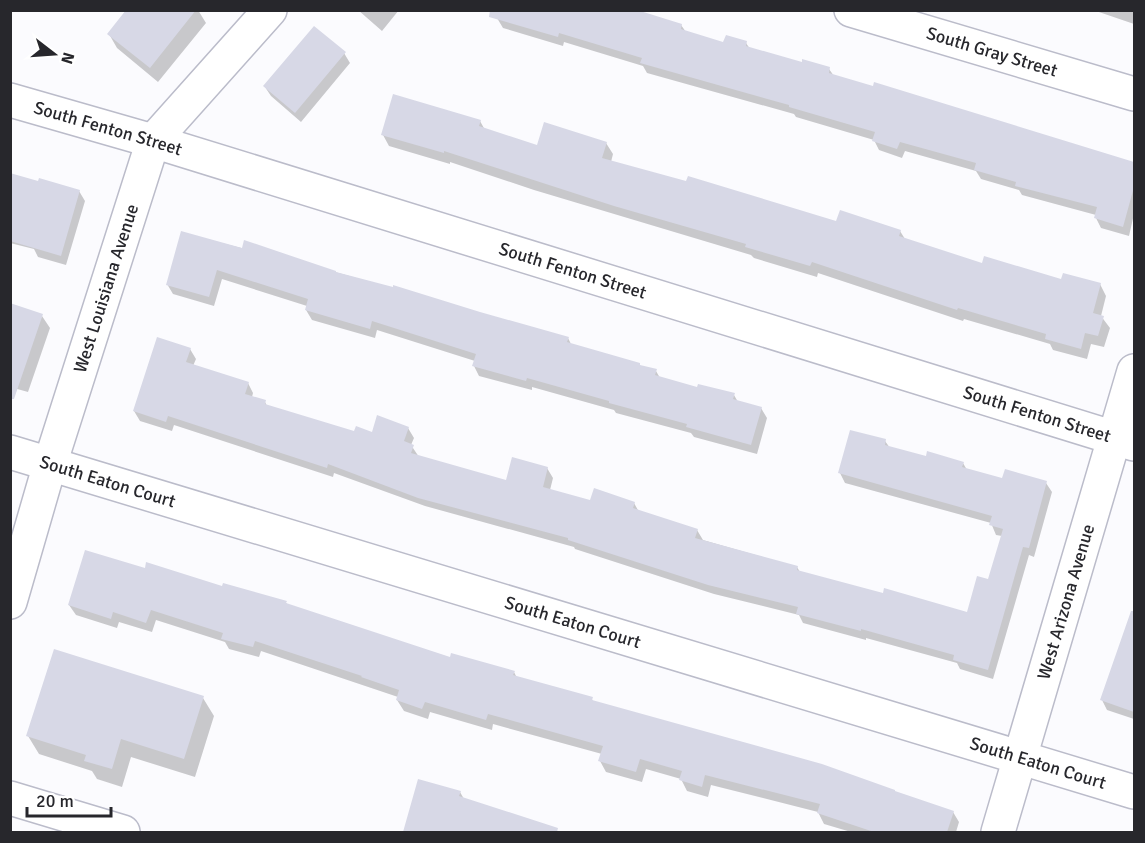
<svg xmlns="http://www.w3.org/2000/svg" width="1145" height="843" font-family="Signika,sans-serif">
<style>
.shadow{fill:#0003}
.building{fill:#d7d8e6}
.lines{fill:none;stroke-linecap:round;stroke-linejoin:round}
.minor-casing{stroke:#bbbcca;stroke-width:36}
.minor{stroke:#fff;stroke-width:33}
.labels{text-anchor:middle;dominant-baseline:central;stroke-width:6;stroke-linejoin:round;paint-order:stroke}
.street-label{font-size:18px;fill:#27272c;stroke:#fff}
</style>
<rect width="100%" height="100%" fill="#fbfbfe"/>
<path class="shadow" d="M148 10H198L206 23 158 82 117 48 109 34Z
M358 10H399L382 31Z
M1093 10H1134V24Z
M497 18 681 25 686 32 724 44 746 43 750 49 803 63 829 69 834 76 874 88 875 84 1134 164V214L1129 236 1101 228 1096 218V215L1022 195 1019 190 981 179 976 171 905 151 902 158 879 150 874 140 796 117 794 114 647 73 643 66 564 42 563 46 503 28Z
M344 53 350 63 301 122 271 96 265 87Z
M480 121 485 130 538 147 606 143 613 154 611 162 837 222 900 231 905 239 983 265 1062 281 1100 284 1106 296 1101 316 1110 328 1104 347 1091 344 1087 359 1053 350 1050 344 964 319 963 321 818 273 817 277 754 258 751 255 534 190 450 162V164L389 146 383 135Z
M10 175 79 191 85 201 66 265 38 257 34 249 10 243Z
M182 233 335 272 568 338 572 346 656 371 660 378 698 388 734 395 738 402 761 408 767 418 757 454 694 437 691 433 616 413 614 410 532 387V390L479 376 474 366 475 361 377 330 375 338 312 320 306 310 307 306 222 279 214 306 173 294 167 284Z
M42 316 50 328 28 392 10 387Z
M190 349 196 359 193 366 248 383 253 393 252 397 265 402 267 406 355 433 373 434 408 428 414 438 411 445 419 457 507 482 547 468 553 478 550 490 591 502 634 503 639 512 697 530 703 540 797 567 800 572 884 595 968 613 989 581 1002 536 996 535 991 523 845 483 840 473 885 441 890 448 927 458 963 463 967 470 1003 480 1046 483 1052 492 1034 557 1029 555 993 679 960 669 957 663 866 638V640L803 623 799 615 714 594 575 549 574 547 425 506 334 473 333 477 174 425 172 431 140 421 134 411Z
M146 570 286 603 288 605 451 658 514 672 517 678 592 699 593 702 953 812 959 822 956 832H851L824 824 818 812 711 785 708 797 687 791 681 779 646 769 642 782 606 772 600 761 602 754 493 724 492 730 430 712 428 719 404 711 397 700 398 697 261 651 259 657 229 649 225 642 156 620 152 632 119 622 117 628 76 615 69 605Z
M1123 640 1134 644V719L1107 710 1102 700Z
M203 698 214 716 195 777 131 757 122 787 97 779 92 771 39 754 28 736Z
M419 781 460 792 464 799 535 831V832H405Z"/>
<path class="building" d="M126 10H196L150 68 107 34Z
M490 10H637L682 24 681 29 723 42 726 35 747 41 746 46 802 62V59L830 67 829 73 873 86 874 82 1134 162V187L1123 227 1094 218 1097 207 1015 186 1016 182 974 170 976 163 900 142 897 149 872 141 875 132 789 107V105L640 63 642 58 559 33 558 37 489 17Z
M314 26 346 52 295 113 263 86Z
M393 94 481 120 479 126 537 145 544 122 607 142 602 158 686 181 688 176 836 221 840 210 901 230 899 236 982 263 984 256 1061 279 1063 273 1101 283 1093 313 1104 316 1098 336 1085 333 1081 349 1045 339 1046 334 958 308 957 310 812 262 810 266 745 247 746 244 614 206 444 151V153L381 135Z
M10 173 38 181 39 178 80 190 61 256 10 241Z
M181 231 242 248 244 240 336 271V272L393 287V285L480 312 569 337 567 342 640 363V365L657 369 655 375 697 387 698 384 735 393 733 399 762 407 751 445 686 427 687 424 609 403V401L527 378 526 381 472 366 476 354 372 321 370 329 305 310 308 299 217 270 209 297 166 285Z
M10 303 43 314 14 399H10Z
M157 337 191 348 186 362 249 382 245 394 266 400 265 404 354 431 356 426 372 432 377 415 409 427 404 441 414 445 411 453 506 480 512 457 548 467 543 487 590 500 594 488 635 502 633 508 698 529 695 538 798 566 797 570 883 593 884 588 967 612 977 576 988 579 1003 529 989 525 992 516 838 473 850 430 886 439 885 445 926 456 927 451 964 462 962 467 1002 478 1005 469 1047 481 1029 548 1023 547 988 670 953 660 954 655 861 629V631L796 614 798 607 708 585 568 540V538L418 498 328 464 327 468 168 416 166 422 133 411Z
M85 550 145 568 146 562 222 586 223 583 287 601 286 603 450 657 451 653 515 671 513 675 593 697 592 700 822 764 895 790V791L954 811 947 832H874L817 813 820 804 705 775 702 787 679 780 682 771 640 759 636 772 598 761 603 746 488 714 486 720 425 702 422 709 396 700 399 690 361 677 362 676 255 641 253 647 221 639 223 633 151 610 146 623 113 612 111 619 68 605Z
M1131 611H1134V712L1100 700Z
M54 649 204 696 184 759 121 739 112 769 84 761 86 755 26 736Z
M418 779 461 791 459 796 558 828 557 832H403Z"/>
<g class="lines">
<g class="minor-casing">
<g id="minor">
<path id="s1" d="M851 10 1134 94"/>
<path id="s2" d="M10 100 153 141 1134 444"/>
<path id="s3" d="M10 452 1134 792"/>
<path id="s4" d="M10 602 50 464 153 141 270 10"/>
<path d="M10 798 123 832"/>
<path id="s5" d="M998 832 1134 371"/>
</g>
</g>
<use href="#minor" class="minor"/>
</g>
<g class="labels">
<g class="street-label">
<text stroke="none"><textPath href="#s1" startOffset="147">South Gray Street</textPath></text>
<text stroke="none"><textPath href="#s2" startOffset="102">South Fenton Street</textPath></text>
<text stroke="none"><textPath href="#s2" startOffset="588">South Fenton Street</textPath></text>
<text stroke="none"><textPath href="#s4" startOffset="328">West Louisiana Avenue</textPath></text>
<text stroke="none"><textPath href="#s2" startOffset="1074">South Fenton Street</textPath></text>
<text stroke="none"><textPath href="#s3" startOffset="102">South Eaton Court</textPath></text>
<text stroke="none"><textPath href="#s5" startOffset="240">West Arizona Avenue</textPath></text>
<text stroke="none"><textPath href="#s3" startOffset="588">South Eaton Court</textPath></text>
<text stroke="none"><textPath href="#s3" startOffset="1074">South Eaton Court</textPath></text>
</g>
</g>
<rect width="1145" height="843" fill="none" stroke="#27272c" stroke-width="24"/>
<g transform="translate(54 54) rotate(107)" stroke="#ffffff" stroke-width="4.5" paint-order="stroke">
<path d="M0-4.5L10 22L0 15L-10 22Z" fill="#27272c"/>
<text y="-9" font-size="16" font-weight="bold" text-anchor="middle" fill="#27272c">N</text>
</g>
<path d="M27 807v9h84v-9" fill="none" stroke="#27272c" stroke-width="3"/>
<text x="36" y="807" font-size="18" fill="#27272c" stroke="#ffffff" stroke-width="4.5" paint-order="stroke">20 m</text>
</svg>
